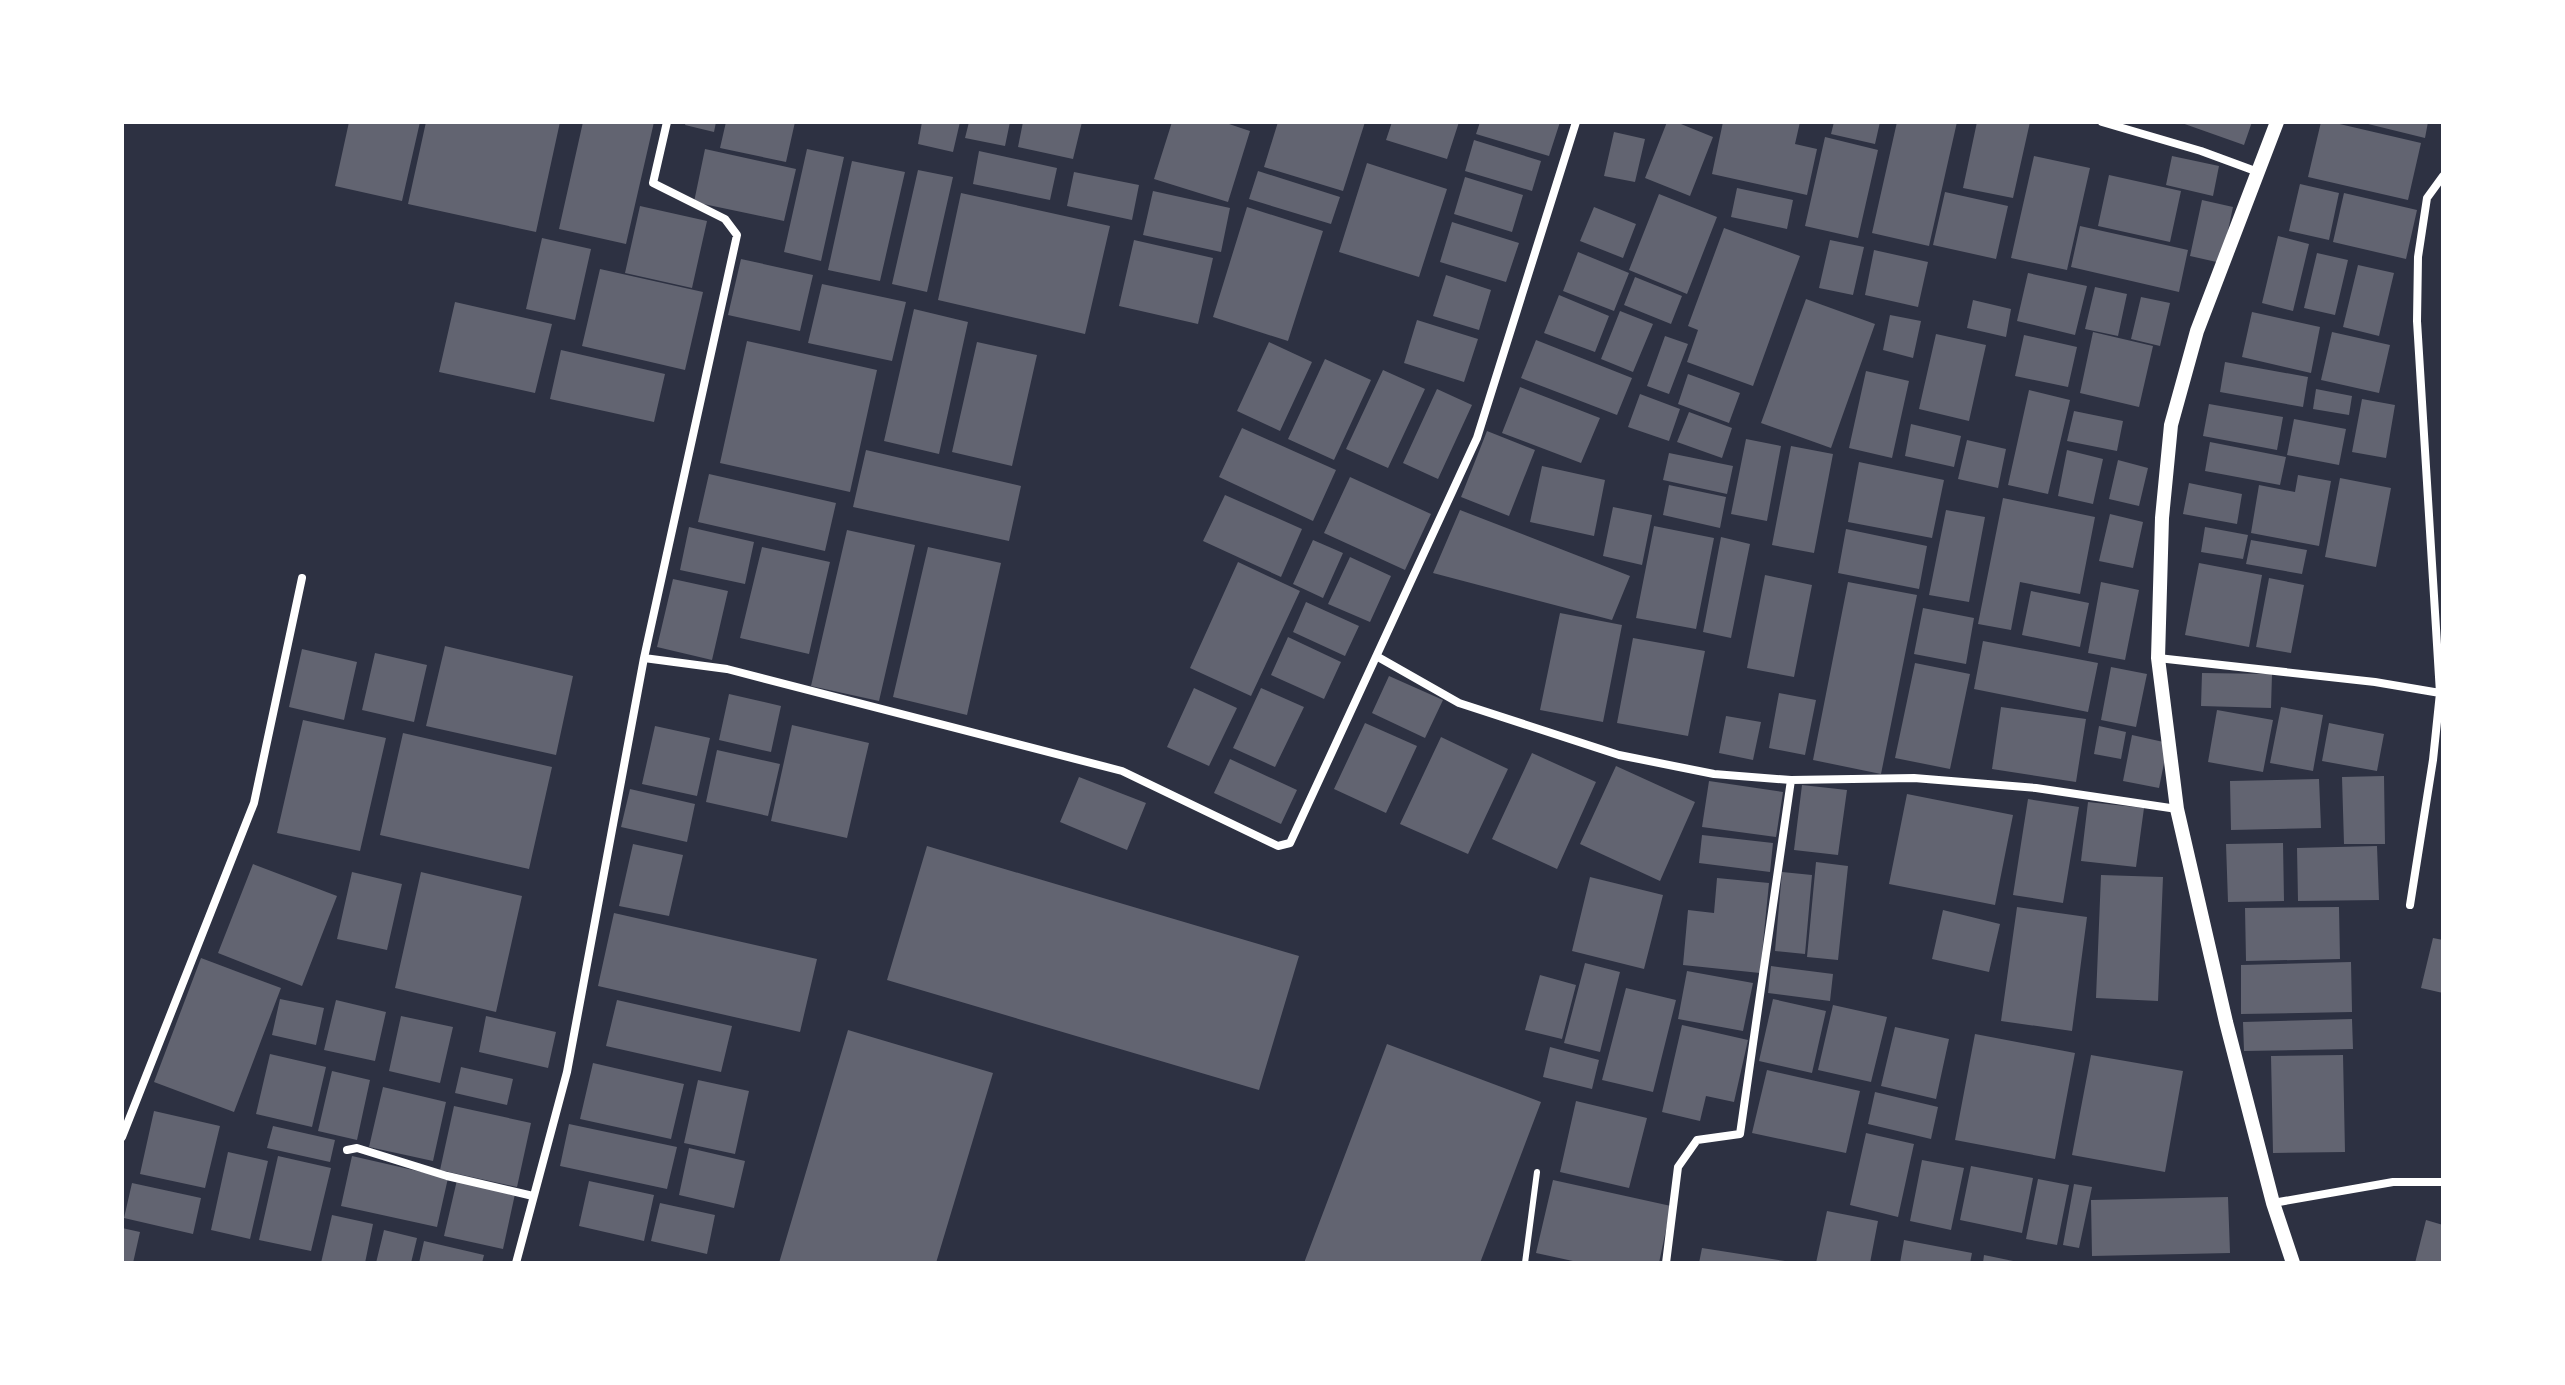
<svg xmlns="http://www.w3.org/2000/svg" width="2565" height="1385" font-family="Cabin,sans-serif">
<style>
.building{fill:#626471}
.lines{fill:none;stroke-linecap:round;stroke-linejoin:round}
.service{stroke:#fff;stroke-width:6}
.minor{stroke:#fff;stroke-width:8}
.tertiary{stroke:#fff;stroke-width:14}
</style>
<rect width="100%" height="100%" fill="#2d3142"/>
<path class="building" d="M349 122H420L402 201 335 186Z
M426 122H560L536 232 408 204Z
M583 122H654L626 244 559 229Z
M686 122H716L714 132 685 125Z
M726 122H795L786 162 720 148Z
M922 122H960L953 152 918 144Z
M969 122H1010L1005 146 965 138Z
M1023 122H1082L1073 159 1018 147Z
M1172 122H1223L1250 131 1228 202 1154 179Z
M1278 122H1365L1343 191 1264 167Z
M1392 122H1459L1447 159 1386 140Z
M1480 122H1560L1549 156 1476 134Z
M1667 122H1676L1713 137 1690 196 1645 178Z
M1723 122H1800L1795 144 1817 149 1807 195 1712 174Z
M1834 122H1880L1875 144 1831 134Z
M1897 122H1957L1929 246 1872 233Z
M1977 122H2030L2013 198 1963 188Z
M2179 122H2252L2244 145Z
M2321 122H2331L2421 143 2408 200 2308 177Z
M2360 122H2428L2425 138Z
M1614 132 1645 139 1635 182 1604 176Z
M1825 137 1878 150 1858 238 1805 226Z
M1474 140 1541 161 1532 191 1465 171Z
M705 149 796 169 784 221 694 202Z
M807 149 844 157 821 261 784 252Z
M979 151 1057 168 1050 200 973 184Z
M2034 156 2090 168 2067 270 2011 258Z
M2172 156 2219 166 2213 196 2166 185Z
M852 161 905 172 880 281 828 270Z
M1367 163 1447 189 1419 277 1339 252Z
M918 170 953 177 927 292 892 284Z
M1258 171 1340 197 1331 224 1249 199Z
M1074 172 1139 185 1132 220 1067 206Z
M2109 175 2181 191 2170 242 2098 226Z
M1465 177 1523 195 1512 232 1454 214Z
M2300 184 2339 193 2329 240 2289 231Z
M1737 188 1793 200 1787 229 1731 217Z
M1153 191 1230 208 1221 252 1143 235Z
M1945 192 2008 206 1996 259 1933 245Z
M961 193 1110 226 1085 334 938 300Z
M2344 193 2417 210 2406 259 2333 242Z
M1659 194 1717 217 1687 294 1629 270Z
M2202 200 2233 207 2221 263 2190 256Z
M640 206 707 221 692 288 625 273Z
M1247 207 1323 231 1288 341 1213 317Z
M1594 207 1636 224 1623 258 1580 241Z
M1452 222 1519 243 1506 282 1440 262Z
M2080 226 2188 250 2179 292 2071 267Z
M1724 228 1800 256 1753 386 1687 362 1698 330 1688 326Z
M2278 236 2309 244 2293 311 2262 303Z
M542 238 591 249 575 320 526 309Z
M1134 240 1213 258 1198 324 1119 306Z
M1830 240 1864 247 1853 295 1819 288Z
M1874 250 1928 262 1918 307 1865 295Z
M1578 252 1629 273 1614 311 1563 291Z
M2317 253 2348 260 2335 315 2304 308Z
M741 259 813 275 800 331 728 315Z
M2358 265 2394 273 2379 336 2343 327Z
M600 269 703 292 685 370 582 346Z
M2028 273 2087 286 2075 335 2017 321Z
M1446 275 1491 290 1479 330 1433 316Z
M1635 277 1682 296 1671 324 1624 305Z
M822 284 906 302 892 361 808 343Z
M2095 287 2127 294 2118 336 2085 329Z
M1559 295 1609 316 1595 352 1544 333Z
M2141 297 2170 303 2160 346 2131 339Z
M1806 299 1875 324 1831 448 1761 423Z
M1973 300 2011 309 2006 337 1967 328Z
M455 302 552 324 535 393 439 372Z
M914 309 968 322 939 454 884 441Z
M1620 311 1653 324 1633 372 1601 359Z
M2252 312 2320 327 2311 373 2242 357Z
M1890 315 1921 321 1913 358 1883 350Z
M1417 320 1478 339 1464 382 1404 363Z
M2093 332 2153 346 2139 407 2080 393Z
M2332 332 2390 345 2379 393 2321 380Z
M1936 334 1986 345 1969 421 1919 409Z
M2024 335 2077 347 2068 387 2015 376Z
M1665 336 1688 344 1669 394 1647 386Z
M1536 340 1632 378 1617 415 1521 378Z
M747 341 877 370 850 492 720 463Z
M977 342 1037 355 1012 466 952 452Z
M1269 342 1312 362 1280 431 1237 411Z
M561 350 665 374 654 422 550 399Z
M1325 359 1371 380 1334 460 1288 439Z
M2225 362 2308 377 2303 407 2220 392Z
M1383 370 1425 389 1388 468 1346 449Z
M1866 371 1909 381 1892 458 1849 448Z
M1688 374 1740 393 1729 423 1678 404Z
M1520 387 1600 418 1581 463 1502 433Z
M1437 389 1472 405 1438 479 1403 463Z
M2316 389 2352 396 2349 415 2313 409Z
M2029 390 2070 400 2048 494 2008 485Z
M1640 394 1680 409 1669 441 1628 427Z
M2362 399 2395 405 2386 458 2352 452Z
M2209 404 2283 417 2277 450 2203 436Z
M2074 411 2123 421 2117 451 2067 441Z
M1689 412 1732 428 1722 458 1677 442Z
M2294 419 2346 429 2339 465 2287 455Z
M1911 424 1961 436 1954 467 1905 456Z
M1242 428 1336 470 1313 521 1219 477Z
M1487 431 1535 450 1509 516 1461 497Z
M1746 439 1781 446 1767 521 1731 514Z
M1967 440 2006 449 1998 488 1958 479Z
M2210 442 2286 457 2280 485 2205 471Z
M1791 446 1833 454 1814 553 1772 545Z
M866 450 1021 486 1009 541 853 507Z
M2067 450 2103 459 2093 504 2058 496Z
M1669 453 1733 466 1727 494 1663 480Z
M2118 460 2148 468 2139 506 2109 499Z
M1859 462 1944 480 1932 538 1848 522Z
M1542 466 1605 480 1594 536 1530 522Z
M709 474 836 503 825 551 698 522Z
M2298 475 2331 481 2319 546 2251 533 2259 485 2295 492Z
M1350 477 1431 514 1405 570 1324 533Z
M2340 478 2391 488 2376 567 2325 557Z
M2189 483 2242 494 2237 524 2183 514Z
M1669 485 1726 497 1720 528 1663 515Z
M1225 495 1302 529 1281 577 1203 541Z
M2003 498 2095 517 2080 594 2020 582 2011 630 1978 624Z
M1613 507 1652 515 1642 565 1603 556Z
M1460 510 1630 576 1612 620 1433 573Z
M1946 510 1985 517 1969 602 1929 595Z
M2110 514 2143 522 2133 568 2099 561Z
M1654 526 1714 538 1696 629 1636 618Z
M689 527 754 542 745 584 680 570Z
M2205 527 2248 535 2243 559 2201 552Z
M1846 529 1927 546 1919 589 1838 573Z
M847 530 915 545 879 701 811 686Z
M1721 537 1750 544 1731 638 1703 632Z
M1313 540 1343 553 1323 598 1293 584Z
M2251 540 2307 550 2302 574 2246 564Z
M762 547 830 562 809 654 740 638Z
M928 547 1001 563 967 715 893 697Z
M1350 557 1391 576 1370 622 1328 604Z
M1238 562 1300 591 1251 696 1190 668Z
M2199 563 2262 575 2249 647 2185 635Z
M1765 575 1812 585 1794 677 1747 668Z
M2269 578 2304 585 2291 653 2256 647Z
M673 579 728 591 712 660 657 647Z
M1848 582 1917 595 1881 774 1813 760Z
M2101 582 2139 590 2125 660 2088 653Z
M2031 591 2089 603 2080 647 2022 635Z
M1306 602 1359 626 1345 656 1293 632Z
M1923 608 1974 618 1966 664 1914 654Z
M1560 613 1622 625 1603 722 1540 710Z
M1288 637 1341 662 1324 699 1271 675Z
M1633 638 1705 651 1688 736 1617 723Z
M1983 641 2098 663 2088 712 1974 689Z
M445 646 573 676 556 755 426 726Z
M302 649 357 662 344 720 289 707Z
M375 653 427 665 414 722 362 710Z
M1915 663 1970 674 1950 769 1895 758Z
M2111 667 2147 674 2136 727 2101 720Z
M2202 673 2272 674 2271 708 2201 706Z
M1389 676 1443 700 1425 738 1372 713Z
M1194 688 1237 708 1209 766 1167 747Z
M1261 688 1304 707 1275 767 1233 748Z
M1779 693 1816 700 1805 755 1769 748Z
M729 694 781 706 771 752 719 740Z
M2001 707 2086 719 2076 782 1992 769Z
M2281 707 2323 715 2313 771 2270 763Z
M2217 710 2273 720 2263 772 2208 762Z
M1726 716 1761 722 1753 760 1719 753Z
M303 720 386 738 360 851 277 833Z
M1365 723 1417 746 1386 813 1334 789Z
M2329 723 2384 734 2377 771 2322 761Z
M792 725 869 743 847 838 771 821Z
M655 726 710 738 697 796 642 784Z
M2099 726 2126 732 2121 759 2094 754Z
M403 733 552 767 529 869 380 835Z
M2132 735 2168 743 2159 788 2123 781Z
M1441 737 1508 769 1468 854 1400 824Z
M717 750 780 764 768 816 706 802Z
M1532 753 1596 782 1557 869 1492 839Z
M1230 759 1297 790 1281 824 1214 793Z
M1616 766 1695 802 1660 881 1580 844Z
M2384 776 2385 844H2344L2342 777Z
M1079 777 1146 803 1127 850 1060 822Z
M2319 779 2321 828 2231 830 2230 781Z
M1709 781 1783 792 1776 837 1702 827Z
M1802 785 1847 790 1838 855 1794 850Z
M630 789 695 804 687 842 621 827Z
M1907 794 2013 815 1995 905 1889 884Z
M2028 799 2079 807 2063 903 2013 895Z
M2088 802 2144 808 2136 867 2081 861Z
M1702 835 1773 843 1770 872 1699 863Z
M2283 843 2284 901 2228 902 2226 844Z
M633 844 683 855 669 916 619 906Z
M927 846 1299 956 1259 1090 887 980Z
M2377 846 2379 900 2298 901 2297 848Z
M1816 862 1848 866 1838 960 1807 957Z
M253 864 337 896 302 986 218 953Z
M352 872 402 884 387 950 337 939Z
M421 872 522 896 496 1012 395 988Z
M1782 872 1812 875 1805 954 1775 951Z
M2101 875 2163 877 2158 1001 2096 998Z
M1590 877 1663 895 1644 969 1572 951Z
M1717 878 1769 883 1760 973 1683 965 1688 910 1714 913Z
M2017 907 2087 917 2072 1031 2001 1021Z
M2339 907 2340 959 2246 961 2245 908Z
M1943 910 2000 924 1989 972 1932 959Z
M614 913 817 959 800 1032 598 986Z
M2433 938 2443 940V993L2421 988Z
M201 958 281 988 234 1112 154 1082Z
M2351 962 2352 1012 2241 1014V965Z
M1585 963 1620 972 1600 1052 1564 1043Z
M1771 966 1833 974 1830 1001 1768 993Z
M1687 971 1753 983 1743 1031 1678 1019Z
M1540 975 1576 985 1562 1039 1525 1030Z
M1626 988 1676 1000 1653 1092 1602 1080Z
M280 999 324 1008 316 1045 272 1035Z
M1773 999 1826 1011 1812 1073 1759 1061Z
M336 1000 386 1012 375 1061 324 1050Z
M617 1000 732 1026 721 1072 606 1046Z
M1833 1005 1887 1017 1871 1082 1818 1070Z
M401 1016 453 1027 440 1083 389 1071Z
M486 1016 556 1032 548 1068 479 1052Z
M2352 1019 2353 1049 2244 1051 2243 1022Z
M1682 1025 1748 1040 1734 1102 1706 1096 1700 1121 1662 1112Z
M1895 1027 1949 1039 1936 1099 1881 1086Z
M848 1030 993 1073 936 1263H779Z
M1975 1034 2075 1053 2055 1159 1955 1140Z
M1387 1044 1541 1102 1480 1263H1304Z
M1550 1047 1599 1060 1592 1089 1543 1077Z
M270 1054 326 1067 312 1127 256 1114Z
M2091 1055 2183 1071 2165 1172 2072 1155Z
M2343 1055 2345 1152 2273 1153 2271 1056Z
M593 1063 684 1084 671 1139 580 1119Z
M461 1067 513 1079 507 1105 455 1093Z
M1767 1070 1860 1091 1846 1153 1752 1133Z
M332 1071 370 1080 357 1140 318 1131Z
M698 1080 749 1091 735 1154 684 1143Z
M383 1087 446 1102 433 1161 369 1147Z
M1875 1092 1938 1107 1931 1139 1868 1124Z
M1576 1101 1647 1118 1629 1188 1560 1172Z
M454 1106 531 1123 517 1187 440 1170Z
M154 1111 220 1126 205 1188 140 1174Z
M569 1124 677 1147 667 1189 560 1166Z
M273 1126 335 1140 330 1162 267 1148Z
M1866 1133 1914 1144 1898 1217 1850 1205Z
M689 1148 745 1161 734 1208 679 1195Z
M228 1152 268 1161 250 1239 211 1230Z
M278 1156 331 1168 311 1251 259 1240Z
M352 1156 448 1178 437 1227 341 1206Z
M1922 1160 1964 1168 1951 1230 1910 1221Z
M1971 1166 2033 1178 2022 1233 1960 1220Z
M2038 1179 2069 1185 2057 1245 2026 1239Z
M457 1180 515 1194 503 1249 444 1236Z
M1553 1180 1671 1206 1659 1263H1582L1536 1253Z
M589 1181 654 1195 644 1241 579 1226Z
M132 1183 201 1198 193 1234 124 1218Z
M2074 1184 2092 1187 2079 1248 2063 1245Z
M2228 1197 2230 1253 2092 1256 2091 1200Z
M660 1203 715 1215 707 1254 651 1241Z
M1827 1211 1878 1221 1870 1263H1816Z
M332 1215 373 1224 365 1263H321Z
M2426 1220 2443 1225V1263H2415Z
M122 1228 140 1232 133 1263H122Z
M384 1230 417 1238 411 1263H376Z
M1904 1240 1972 1253 1970 1263H1900Z
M424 1241 484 1255 482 1263H419Z
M1702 1248 1785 1261V1263H1699Z
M1984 1255 2018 1262V1263H1983Z"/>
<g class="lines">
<path class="service" d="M1525 1263 1537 1172"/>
<path class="minor" d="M2102 122 2201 151 2258 172
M1378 657 1459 703 1619 755 1714 774 1791 780 1914 778 2036 788 2177 809
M644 658 727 669 1122 771 1278 846 1290 843 1477 438 1576 122
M2158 658 2375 682 2440 693 2433 760 2410 905
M2440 693 2417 321 2418 257 2427 198 2443 176
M122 1137 254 803 302 578
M347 1150 357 1148 447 1176 533 1196
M2273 1203 2393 1182H2443
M516 1263 567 1072 644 658 737 235 725 219 653 183 667 122
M1666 1263 1678 1167 1697 1140 1740 1134 1791 780"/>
<path class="tertiary" d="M2277 122 2197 331 2171 425 2162 518 2158 658 2177 809 2226 1022 2273 1203 2293 1263"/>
</g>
<rect width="2565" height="1385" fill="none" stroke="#ffffff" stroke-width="248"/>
</svg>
